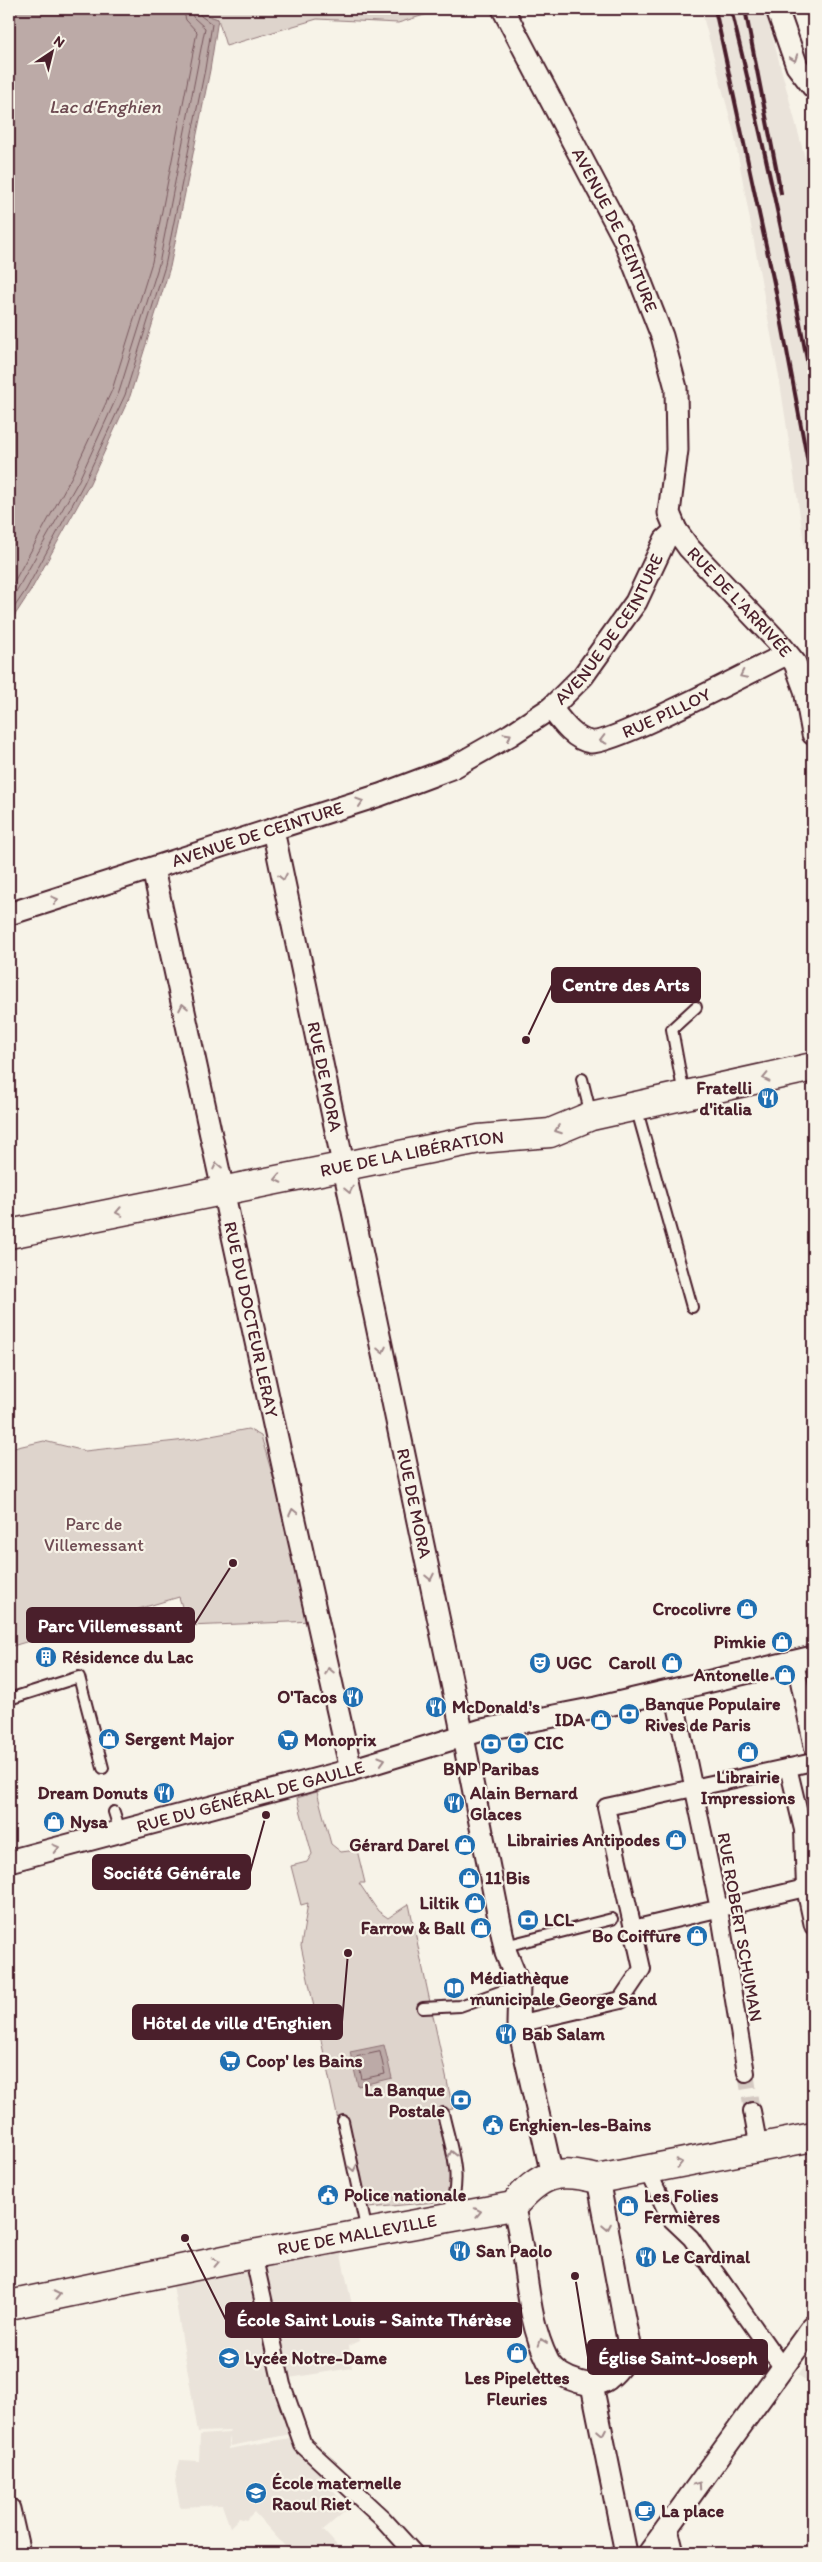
<svg xmlns="http://www.w3.org/2000/svg" width="822" height="2562" font-family="Itim,sans-serif">
<style>
.built{fill:#eae3da}
.green{fill:#ded4cc;stroke:#947a7c}
.water{fill:#bcaaa7;stroke:#8e7275}
.lines{fill:none;stroke-linecap:round;stroke-linejoin:round}
.shore{stroke:#78575d;stroke-width:1}
.pedestrian-tunnel{stroke:#d4c9c2;stroke-width:16;stroke-dasharray:16 8;stroke-linecap:butt}
.service-casing{stroke:#4a1f2b;stroke-width:14}
.pedestrian-casing{stroke:#4a1f2b;stroke-width:20}
.minor-casing{stroke:#4a1f2b;stroke-width:25}
.secondary-casing{stroke:#4a1f2b;stroke-width:31}
.service{stroke:#f7f3e8;stroke-width:10}
.pedestrian{stroke:#f7f3e8;stroke-width:16}
.minor{stroke:#f7f3e8;stroke-width:21}
.secondary{stroke:#f7f3e8;stroke-width:28}
.rail{stroke:#4a1f2b;stroke-width:4}
.oneway{stroke:#a0898a}
.labels{text-anchor:middle;dominant-baseline:central;stroke-width:4.5;stroke-linejoin:round;paint-order:stroke}
.street-label{font-size:18px;fill:#4a1f2b;stroke:#f7f3e8}
.poi-label{font-size:18px;font-weight:bold;fill:#4a1f2b;stroke:#f7f3e8;text-anchor:start}
.park-label{font-size:18px;fill:#6f4c53;stroke:#f7f3e8}
.water-label{font-size:19px;font-style:italic;fill:#6c4950;stroke:#f7f3e8}
.leader{fill:none;stroke:#4a1f2b;stroke-width:2}
.callout-dot{fill:#4a1f2b;stroke:#f7f3e8;stroke-width:2}
.callout{fill:#4a1f2b;stroke:#4a1f2b;stroke-width:2}
.callout-label{font-size:19px;text-anchor:middle;font-weight:bold;fill:#fff}
</style>
<rect width="100%" height="100%" fill="#f7f3e8"/>
<filter id="ink" filterUnits="userSpaceOnUse"><feTurbulence type="fractalNoise" baseFrequency=".02" numOctaves="2"/><feDisplacementMap in="SourceGraphic" scale="10" xChannelSelector="R" yChannelSelector="G"/><feConvolveMatrix kernelMatrix="1 2 1 2 8 2 1 2 1" color-interpolation-filters="sRGB"/></filter>
<g filter="url(#ink)">
<path class="built" d="M701 9H765L812 184 813 602 781 389 734 133Z
M340 2250 360 2341 349 2346 352 2368 283 2379 257 2267Z
M252 2270 291 2434 231 2446 229 2437V2449L290 2438 348 2509 323 2530 342 2551 340 2553H291L254 2512 246 2520 239 2518 230 2527 222 2505 180 2507 175 2481 180 2460 199 2461 200 2435 229 2433 230 2431 198 2432 173 2285Z
M813 2354V2385L798 2375Z"/>
<path class="green" d="M201 9H444L398 23 317 19 226 46 218 19 209 16Z
M248 1429 261 1436 315 1621 188 1626 179 1597 9 1647V1449L44 1441 85 1451 195 1439Z
M317 1792 331 1844 341 1852 357 1850 365 1883H359L378 1911 388 1918 409 1904 453 2109 437 2112 453 2187 448 2201 357 2209 301 1946 308 1903 301 1905 291 1866 307 1862 312 1854 297 1798Z"/>
<path class="water" d="M9 9H201L209 16 218 19 210 70 170 267 130 396 89 485 30 592 9 624Z
M384 2045 392 2078 358 2086 350 2052Z"/>
<g class="lines">
<path class="shore" d="M9 591 72 476 112 390 152 262 197 32 186 20 183 9
M9 604 79 480 119 392 159 264 205 28 193 17 191 9
M9 615 26 590 84 483 125 395 165 266 205 69 212 24 201 16 197 9
M380 2052 385 2074 362 2079 357 2057Z"/>
<path class="pedestrian-tunnel" d="M746 2073 752 2111"/>
<g class="service-casing">
<path id="service" d="M582 1079 591 1115
M684 1095 672 1029 696 1007
M636 1107 692 1307
M9 1699 79 1677 103 1768
M114 1812 120 1831
M505 1946 612 1919
M423 2008 460 2006 519 1985
M443 2113C451 2150 464 2177 448 2215
M343 2121 367 2232"/>
</g>
<g class="pedestrian-casing">
<path id="pedestrian" d="M795 1662 813 1748
M673 1690 719 1909 746 2073
M788 1767 803 1830 805 1888 813 1926
M633 1929 805 1888
M518 2024 621 2000 642 1969 606 1807 813 1762
M752 2111 759 2148
M647 2170 670 2218 691 2238 782 2367
M253 2254 282 2385 303 2445 382 2518 414 2553"/>
</g>
<g class="minor-casing">
<g id="minor">
<path id="s1" d="M503 9 624 239 662 336 676 388 677 450 669 513 676 530 689 548 777 641 795 663 805 690 813 734"/>
<path d="M777 9 797 66 813 87"/>
<path id="s2" d="M551 708C561 721 574 740 591 742 613 745 757 668 787 654"/>
<path id="s3" d="M273 830 458 1712 506 1953 519 1985 518 2024 552 2175"/>
<path id="s4" d="M153 869 290 1498 351 1770"/>
<path id="s5" d="M9 914 380 795 452 768 510 735 551 708 583 676 636 602 665 540 676 530"/>
<path id="s6" d="M9 1861 351 1770 482 1730 596 1708 813 1657"/>
<path d="M513 2206C528 2256 524 2314 548 2361 554 2372 568 2379 579 2382 588 2385 600 2385 608 2379 620 2369 626 2360 629 2345L598 2179"/>
<path d="M592 2385 626 2553"/>
<path d="M9 2509 19 2553"/>
<path d="M667 2529 673 2553"/>
<path d="M649 2553 813 2326"/>
</g>
</g>
<g class="secondary-casing">
<g id="secondary">
<path id="s7" d="M9 1234 479 1139 550 1133 591 1116 813 1067"/>
<path id="s8" d="M9 2305 253 2254 513 2206C541 2173 556 2169 598 2179L813 2137"/>
</g>
</g>
<use href="#service" class="service"/>
<use href="#pedestrian" class="pedestrian"/>
<use href="#minor" class="minor"/>
<use href="#secondary" class="secondary"/>
<path class="rail" d="M715 9 776 292 813 490
M731 9C762 136 790 264 813 393
M745 9 781 193"/>
</g>
<defs><path id="oneway-chevron" d="M-2-3.5L2.5 0L-2 3.5" fill="none" stroke-width="1.6" stroke-linecap="round" stroke-linejoin="round" transform="scale(1.25)"/></defs>
<g class="oneway">
<use href="#oneway-chevron" transform="translate(794 58) rotate(70)"/>
<use href="#oneway-chevron" transform="translate(743 675) rotate(154)"/>
<use href="#oneway-chevron" transform="translate(508 736) rotate(-31)"/>
<use href="#oneway-chevron" transform="translate(603 740) rotate(166)"/>
<use href="#oneway-chevron" transform="translate(360 802) rotate(-18)"/>
<use href="#oneway-chevron" transform="translate(283 877) rotate(78)"/>
<use href="#oneway-chevron" transform="translate(55 900) rotate(-17)"/>
<use href="#oneway-chevron" transform="translate(183 1007) rotate(-102)"/>
<use href="#oneway-chevron" transform="translate(766 1078) rotate(167)"/>
<use href="#oneway-chevron" transform="translate(558 1130) rotate(160)"/>
<use href="#oneway-chevron" transform="translate(217 1166) rotate(-102)"/>
<use href="#oneway-chevron" transform="translate(278 1179) rotate(168)"/>
<use href="#oneway-chevron" transform="translate(349 1190) rotate(78)"/>
<use href="#oneway-chevron" transform="translate(119 1212) rotate(169)"/>
<use href="#oneway-chevron" transform="translate(382 1350) rotate(78)"/>
<use href="#oneway-chevron" transform="translate(293 1512) rotate(-103)"/>
<use href="#oneway-chevron" transform="translate(430 1577) rotate(78)"/>
<use href="#oneway-chevron" transform="translate(329 1671) rotate(-103)"/>
<use href="#oneway-chevron" transform="translate(382 1760) rotate(-17)"/>
<use href="#oneway-chevron" transform="translate(56 1848) rotate(-15)"/>
<use href="#oneway-chevron" transform="translate(452 2154) rotate(-102)"/>
<use href="#oneway-chevron" transform="translate(679 2163) rotate(-12)"/>
<use href="#oneway-chevron" transform="translate(353 2168) rotate(78)"/>
<use href="#oneway-chevron" transform="translate(478 2212) rotate(-11)"/>
<use href="#oneway-chevron" transform="translate(607 2227) rotate(79)"/>
<use href="#oneway-chevron" transform="translate(216 2262) rotate(-12)"/>
<use href="#oneway-chevron" transform="translate(57 2295) rotate(-12)"/>
<use href="#oneway-chevron" transform="translate(542 2342) rotate(-109)"/>
<use href="#oneway-chevron" transform="translate(602 2432) rotate(79)"/>
<use href="#oneway-chevron" transform="translate(698 2485) rotate(-55)"/>
</g>
</g>
<defs>
<g id="restaurant-disc" transform="scale(1.125)"><circle r="9.5" fill="#1f6fb2" stroke="#f7f3e8"/><path d="M-5-6h1v4h1v-4h1v4h1v-4h1v5L-1.5 .5V6h-2V.5L-5-1ZM5-6V6H3V1.5H1.5Q1.5-4 5-6Z" fill="#fff"/></g>
<g id="shop-disc" transform="scale(1.125)"><circle r="9.5" fill="#1f6fb2" stroke="#f7f3e8"/><path d="M-5-2.5h2.3a2.7 3.5 0 0 1 5.4 0H5L5.5 6h-11ZM-1.5-2.5h3a1.5 2.3 0 0 0-3 0Z" fill="#fff"/></g>
<g id="building-disc" transform="scale(1.125)"><circle r="9.5" fill="#1f6fb2" stroke="#f7f3e8"/><path d="M-4-6H4V6H1V3H-1V6H-4ZM-2.5-4.3h1.7v1.8h-1.7ZM.8-4.3h1.7v1.8H.8ZM-2.5-1h1.7V.8h-1.7ZM.8-1h1.7V.8H.8Z" fill="#fff"/></g>
<g id="theatre-disc" transform="scale(1.125)"><circle r="9.5" fill="#1f6fb2" stroke="#f7f3e8"/><path d="M-5-5.5Q0-4 5-5.5V0Q5 5 0 6Q-5 5-5 0ZM-3.3-2.5H-1v1.5H-3.3ZM1-2.5H3.3v1.5H1ZM-2.8 1Q0 5.5 2.8 1Z" fill="#fff"/></g>
<g id="bank-disc" transform="scale(1.125)"><circle r="9.5" fill="#1f6fb2" stroke="#f7f3e8"/><path d="M-6-4H6V4H-6ZM0-2.3a2.3 2.3 0 1 0 0 4.6a2.3 2.3 0 1 0 0-4.6Z" fill="#fff"/></g>
<g id="supermarket-disc" transform="scale(1.125)"><circle r="9.5" fill="#1f6fb2" stroke="#f7f3e8"/><path d="M-6-5.5h2.5l.6 2H6L4.5 2H-2.5L-4.4-4H-6ZM-1.5 3.2a1.3 1.3 0 1 0 .1 0ZM3 3.2a1.3 1.3 0 1 0 .1 0Z" fill="#fff"/></g>
<g id="library-disc" transform="scale(1.125)"><circle r="9.5" fill="#1f6fb2" stroke="#f7f3e8"/><path d="M-6-4Q-3-5.5-.7-3.5V5Q-3 3-6 4ZM6-4Q3-5.5 .7-3.5V5Q3 3 6 4Z" fill="#fff"/></g>
<g id="civic-disc" transform="scale(1.125)"><circle r="9.5" fill="#1f6fb2" stroke="#f7f3e8"/><path d="M-.6-6.5H3V-4.5H.6V-3L4-1V1h2V6H-6V1h2V-1L-.6-3ZM-1.2 2.5V6h2.4V2.5Z" fill="#fff"/></g>
<g id="school-disc" transform="scale(1.125)"><circle r="9.5" fill="#1f6fb2" stroke="#f7f3e8"/><path d="M0-5L7-2L0 1L-7-2ZM-4 1L0 2.5L4 1V4Q0 6-4 4Z" fill="#fff"/></g>
<g id="cafe-disc" transform="scale(1.125)"><circle r="9.5" fill="#1f6fb2" stroke="#f7f3e8"/><path d="M-5.5-4.5H6V0H3Q3 3.5 0 3.5H-2.5Q-5.5 3.5-5.5 0ZM3-3.2v2h1.7v-2ZM-6 4.5H4V6H-6Z" fill="#fff"/></g>
</defs>
<g fill-rule="evenodd">
<use href="#restaurant-disc" x="768" y="1098"/>
<use href="#shop-disc" x="747" y="1609"/>
<use href="#shop-disc" x="782" y="1642"/>
<use href="#building-disc" x="46" y="1657"/>
<use href="#theatre-disc" x="540" y="1663"/>
<use href="#shop-disc" x="672" y="1663"/>
<use href="#shop-disc" x="785" y="1675"/>
<use href="#restaurant-disc" x="353" y="1697"/>
<use href="#restaurant-disc" x="436" y="1707"/>
<use href="#bank-disc" x="629" y="1714"/>
<use href="#shop-disc" x="601" y="1720"/>
<use href="#shop-disc" x="109" y="1739"/>
<use href="#supermarket-disc" x="288" y="1740"/>
<use href="#bank-disc" x="518" y="1743"/>
<use href="#bank-disc" x="491" y="1744"/>
<use href="#shop-disc" x="748" y="1752"/>
<use href="#restaurant-disc" x="164" y="1793"/>
<use href="#restaurant-disc" x="454" y="1803"/>
<use href="#shop-disc" x="54" y="1822"/>
<use href="#shop-disc" x="676" y="1840"/>
<use href="#shop-disc" x="465" y="1845"/>
<use href="#shop-disc" x="469" y="1878"/>
<use href="#shop-disc" x="475" y="1903"/>
<use href="#bank-disc" x="528" y="1920"/>
<use href="#shop-disc" x="481" y="1928"/>
<use href="#shop-disc" x="697" y="1936"/>
<use href="#library-disc" x="454" y="1988"/>
<use href="#restaurant-disc" x="506" y="2034"/>
<use href="#supermarket-disc" x="230" y="2061"/>
<use href="#bank-disc" x="461" y="2100"/>
<use href="#civic-disc" x="493" y="2125"/>
<use href="#civic-disc" x="328" y="2195"/>
<use href="#shop-disc" x="628" y="2206"/>
<use href="#restaurant-disc" x="460" y="2251"/>
<use href="#restaurant-disc" x="646" y="2257"/>
<use href="#shop-disc" x="517" y="2353"/>
<use href="#school-disc" x="229" y="2358"/>
<use href="#school-disc" x="256" y="2493"/>
<use href="#cafe-disc" x="645" y="2511"/>
</g>
<g class="labels">
<g class="street-label">
<text stroke="none"><textPath href="#s1" startOffset="248">AVENUE DE CEINTURE</textPath></text>
<text stroke="none"><textPath href="#s1" startOffset="658">RUE DE L'ARRIVÉE</textPath></text>
<text stroke="none"><textPath href="#s5" startOffset="681">AVENUE DE CEINTURE</textPath></text>
<text stroke="none"><textPath href="#s2" startOffset="135">RUE PILLOY</textPath></text>
<text stroke="none"><textPath href="#s5" startOffset="261">AVENUE DE CEINTURE</textPath></text>
<text stroke="none"><textPath href="#s3" startOffset="252">RUE DE MORA</textPath></text>
<text stroke="none"><textPath href="#s7" startOffset="411">RUE DE LA LIBÉRATION</textPath></text>
<text stroke="none"><textPath href="#s4" startOffset="461">RUE DU DOCTEUR LERAY</textPath></text>
<text stroke="none"><textPath href="#s3" startOffset="688">RUE DE MORA</textPath></text>
<text stroke="none"><textPath href="#s6" startOffset="250">RUE DU GÉNÉRAL DE GAULLE</textPath></text>
<text transform="translate(740 1927) rotate(80)">RUE ROBERT SCHUMAN</text>
<text stroke="none"><textPath href="#s8" startOffset="355">RUE DE MALLEVILLE</textPath></text>
</g>
<g class="poi-label">
<text x="752" y="1088" text-anchor="end">Fratelli<tspan x="752" dy="21">d'italia</tspan></text>
<text x="731" y="1609" text-anchor="end">Crocolivre</text>
<text x="766" y="1642" text-anchor="end">Pimkie</text>
<text x="62" y="1657">Résidence du Lac</text>
<text x="556" y="1663">UGC</text>
<text x="656" y="1663" text-anchor="end">Caroll</text>
<text x="769" y="1675" text-anchor="end">Antonelle</text>
<text x="337" y="1697" text-anchor="end">O'Tacos</text>
<text x="645" y="1704">Banque Populaire<tspan x="645" dy="21">Rives de Paris</tspan></text>
<text x="452" y="1707">McDonald's</text>
<text x="585" y="1720" text-anchor="end">IDA</text>
<text x="125" y="1739">Sergent Major</text>
<text x="304" y="1740">Monoprix</text>
<text x="534" y="1743">CIC</text>
<text x="491" y="1769" text-anchor="middle">BNP Paribas</text>
<text x="748" y="1777" text-anchor="middle">Librairie<tspan x="748" dy="21">Impressions</tspan></text>
<text x="148" y="1793" text-anchor="end">Dream Donuts</text>
<text x="470" y="1793">Alain Bernard<tspan x="470" dy="21">Glaces</tspan></text>
<text x="70" y="1822">Nysa</text>
<text x="660" y="1840" text-anchor="end">Librairies Antipodes</text>
<text x="449" y="1845" text-anchor="end">Gérard Darel</text>
<text x="485" y="1878">11 Bis</text>
<text x="459" y="1903" text-anchor="end">Liltik</text>
<text x="544" y="1920">LCL</text>
<text x="465" y="1928" text-anchor="end">Farrow &amp; Ball</text>
<text x="681" y="1936" text-anchor="end">Bo Coiffure</text>
<text x="470" y="1978">Médiathèque<tspan x="470" dy="21">municipale George Sand</tspan></text>
<text x="522" y="2034">Bab Salam</text>
<text x="246" y="2061">Coop' les Bains</text>
<text x="445" y="2090" text-anchor="end">La Banque<tspan x="445" dy="21">Postale</tspan></text>
<text x="509" y="2125">Enghien-les-Bains</text>
<text x="344" y="2195">Police nationale</text>
<text x="644" y="2196">Les Folies<tspan x="644" dy="21">Fermières</tspan></text>
<text x="476" y="2251">San Paolo</text>
<text x="662" y="2257">Le Cardinal</text>
<text x="245" y="2358">Lycée Notre-Dame</text>
<text x="517" y="2378" text-anchor="middle">Les Pipelettes<tspan x="517" dy="21">Fleuries</tspan></text>
<text x="272" y="2483">École maternelle<tspan x="272" dy="21">Raoul Riet</tspan></text>
<text x="661" y="2511">La place</text>
</g>
<g class="park-label">
<text x="94" y="1524">Parc de<tspan x="94" dy="21">Villemessant</tspan></text>
</g>
<g class="water-label">
<text x="105" y="106">Lac d'Enghien</text>
</g>
</g>
<path class="leader" d="M526 1040L552 985M233 1563L194 1625M266 1815L250 1872M348 1953L342 2022M185 2238L226 2320M575 2276L588 2357"/>
<g class="callout-dot">
<circle cx="526" cy="1040" r="5"/>
<circle cx="233" cy="1563" r="5"/>
<circle cx="266" cy="1815" r="5"/>
<circle cx="348" cy="1953" r="5"/>
<circle cx="185" cy="2238" r="5"/>
<circle cx="575" cy="2276" r="5"/>
</g>
<g class="callout">
<rect x="552" y="968" width="148" height="34" rx="5"/>
<rect x="27" y="1608" width="167" height="34" rx="5"/>
<rect x="93" y="1855" width="157" height="34" rx="5"/>
<rect x="133" y="2005" width="209" height="34" rx="5"/>
<rect x="226" y="2303" width="295" height="34" rx="5"/>
<rect x="588" y="2340" width="179" height="34" rx="5"/>
</g>
<g class="callout-label">
<text x="626" y="991">Centre des Arts</text>
<text x="110" y="1632">Parc Villemessant</text>
<text x="172" y="1879">Société Générale</text>
<text x="237" y="2029">Hôtel de ville d'Enghien</text>
<text x="374" y="2326">École Saint Louis - Sainte Thérèse</text>
<text x="678" y="2364">Église Saint-Joseph</text>
</g>
<rect width="822" height="2562" fill="none" stroke="#f7f3e8" stroke-width="30"/>
<rect x="15" y="15" width="792" height="2532" fill="none" stroke="#4a1f2b" stroke-width="2" filter="url(#ink)"/>
<g transform="translate(52 52) rotate(35)" stroke="#f7f3e8" stroke-width="4" paint-order="stroke">
<path d="M0-4L9 19L0 12L-9 19Z" fill="#4a1f2b"/>
<text y="-8" font-size="14" font-weight="bold" text-anchor="middle" fill="#4a1f2b">N</text>
</g>
</svg>
